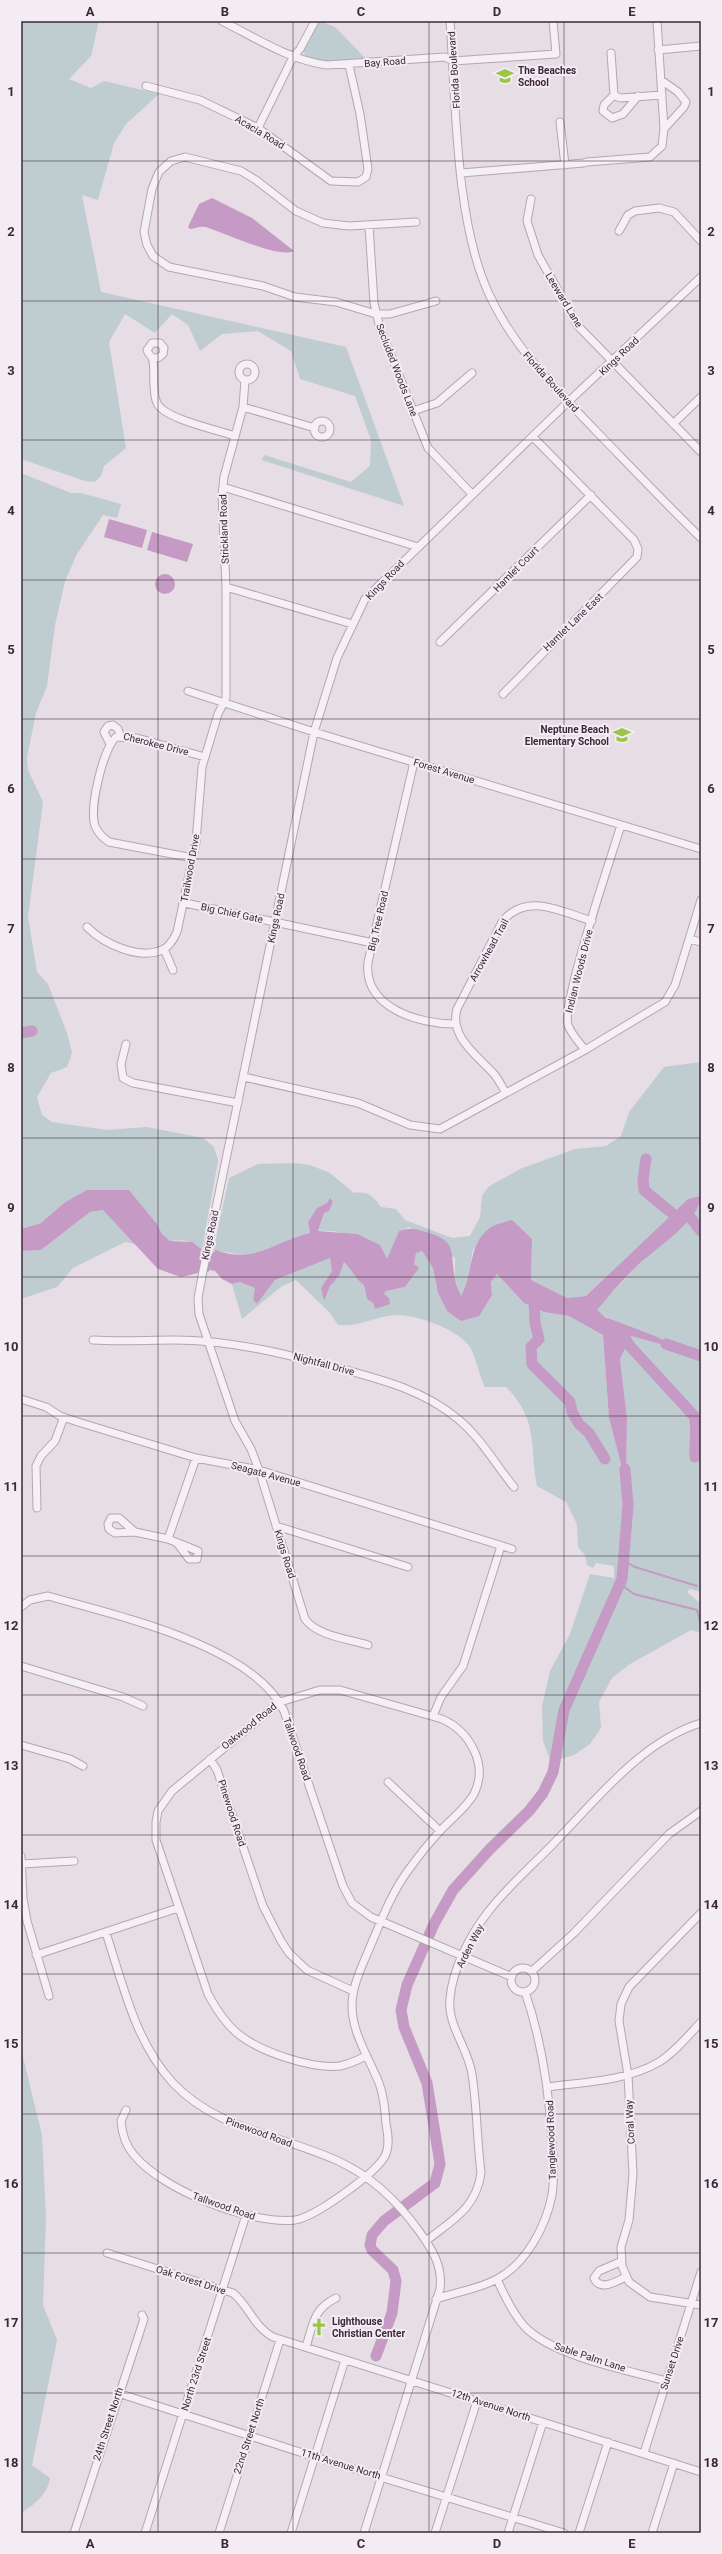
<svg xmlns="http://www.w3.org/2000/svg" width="722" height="2554" font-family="Roboto,sans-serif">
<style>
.green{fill:#bfccd0}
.water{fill:#c59ac4}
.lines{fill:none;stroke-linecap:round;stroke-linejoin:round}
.stream{stroke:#c59ac4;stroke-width:2}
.river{stroke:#c59ac4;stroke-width:11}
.minor-casing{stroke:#b3a7b1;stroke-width:9}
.minor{stroke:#f5f0f4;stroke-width:7}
.grid{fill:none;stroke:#3c2839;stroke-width:1;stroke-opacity:0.55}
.labels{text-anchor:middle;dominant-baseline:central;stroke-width:4;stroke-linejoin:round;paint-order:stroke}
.street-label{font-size:10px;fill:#3c2839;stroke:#f4ecf3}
.poi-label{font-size:10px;font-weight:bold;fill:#3c2839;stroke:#f4ecf3;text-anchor:start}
.neatline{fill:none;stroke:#3c2839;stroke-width:1.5}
.grid-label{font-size:13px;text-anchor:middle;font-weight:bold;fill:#3c2839}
</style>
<rect width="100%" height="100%" fill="#e6dde5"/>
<path class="green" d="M21 21H99L91 56 69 79 91 88 104 81 159 94 126 124 114 143 98 200 82 195 101 292 346 347 404 506 262 460 264 455 351 482 370 466 371 440 355 396 300 379 291 351 258 331 222 334 200 351 188 325 172 314 155 333 125 314 109 342 126 448 104 466 101 476 95 482 85 481 21 459Z
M320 21 335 27 365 58 362 60 324 61 308 58 304 53V48Z
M21 473 71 493H81L121 504 117 518 103 515 77 554 65 581 55 625 47 686 36 713 27 757 28 770 43 802 28 917 37 972 48 984 67 1033 72 1053 67 1067 51 1073 37 1097 42 1115 52 1122 79 1126 108 1130 147 1127 203 1138 214 1147 218 1161 202 1249C191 1241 183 1239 170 1241L162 1234 157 1224 129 1190 64 1203 41 1223 21 1229Z
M701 1062V1196L688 1199 586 1296 567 1298 531 1280 532 1239 473 1249 467 1287 461 1297 455 1279V1258L409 1227 399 1231 387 1260C363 1243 349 1229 318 1231L324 1213 329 1211 333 1202 330 1199 327 1203 317 1208 308 1222 310 1233C290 1237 273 1252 252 1255 244 1256 216 1250 213 1252L229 1178 258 1164 295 1163 310 1165 330 1173 354 1193C368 1191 373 1196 381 1207L396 1209 405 1220 452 1238 470 1236 480 1217 482 1196 488 1187 520 1169 575 1149 606 1146 621 1136 629 1112 664 1067Z
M701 1204V1592L690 1589 687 1592 701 1604V1635L699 1632 691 1630 630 1664 612 1678 599 1702 601 1728 590 1744 574 1755 551 1762 543 1741 542 1706 550 1671 570 1634 590 1574 614 1578V1566L596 1563 593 1568 587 1565 585 1555 578 1547 577 1524 566 1502 537 1486C529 1443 539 1421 506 1387H485C479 1375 476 1357 470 1347 458 1329 415 1314 395 1315 373 1317 360 1327 338 1325L330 1313 296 1280 282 1286 242 1319 232 1284 240 1282 255 1288 253 1300 257 1304 275 1280 330 1258 332 1271 321 1288 327 1293 330 1286 339 1276 344 1262C352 1270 355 1279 364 1285L367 1299 373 1303 375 1309 386 1291 405 1287 419 1268 414 1264 416 1253 422 1251 433 1268 438 1293 447 1311 492 1295 491 1282 497 1274 524 1303 544 1312 569 1316 603 1334 609 1418 626 1481 627 1418 620 1359 631 1336 676 1348C652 1334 617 1326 596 1310L637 1266 681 1228Z
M103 1210 136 1244 125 1242 73 1268 57 1287 21 1299V1251L41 1250 90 1212Z
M21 2049 42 2135 46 2218 43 2305 57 2340 32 2465 50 2478C48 2494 34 2505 21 2513Z"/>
<path class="water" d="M212 198 252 218 294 251C278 259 224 232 205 227 199 226 195 229 190 229L188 227 199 204Z
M109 519 147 530 142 548 104 537Z
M152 532 193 544 187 562 147 550Z
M155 584a10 10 0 1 1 20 0a10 10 0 1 1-20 0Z
M87 1190H129L157 1224 162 1234 170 1241 192 1242 203 1250V1256L208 1257 216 1250C254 1265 275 1241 310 1233L308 1222 317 1208 327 1203 330 1198 333 1202 329 1211 324 1213 318 1231 357 1234 380 1245 387 1259 399 1231C410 1227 416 1229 426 1232 458 1241 450 1252 455 1279 456 1285 459 1291 461 1296 474 1274 467 1244 491 1227 497 1224 505 1222 512 1220L532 1239 531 1280 567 1298 586 1296 688 1199 701 1196C701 1219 655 1249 638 1265 623 1279 610 1295 597 1310L605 1317 655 1336 679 1349 631 1336 620 1359 627 1418 626 1483 609 1418 603 1335 569 1316 544 1312 524 1303 497 1274 491 1282 492 1295 479 1316 461 1321 447 1311 438 1293 433 1268 422 1251 416 1253 414 1264 419 1268 405 1287 386 1291 384 1294 389 1298 390 1304 375 1309 373 1303 367 1299 364 1285C355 1279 352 1270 344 1262L339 1276 330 1286 324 1301 321 1288 332 1271 330 1258 275 1280 257 1304 253 1300 255 1288 240 1282 232 1284 222 1279 215 1271 210 1270 208 1272 201 1268 198 1273 181 1277 158 1269 103 1210 90 1212 41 1250 21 1251V1229L41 1223 64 1203Z"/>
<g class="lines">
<path class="stream" d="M623 1560 635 1567 697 1586
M620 1584 634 1594 697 1610 701 1624"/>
<path class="river" d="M21 1033 32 1031
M646 1159 643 1179 644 1190 679 1219
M686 1212 701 1231
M534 1299 535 1323 539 1339 531 1347 532 1364 570 1402 572 1412 579 1424 589 1433 605 1459
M621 1330 629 1345 694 1416C698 1429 694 1443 695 1457
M666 1344 701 1356
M376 2356 392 2313 396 2281 393 2270 372 2250 370 2245 372 2235 384 2221 435 2183 440 2164 427 2083 404 2027 401 2010 407 1985 434 1924 453 1890 490 1849 529 1811 543 1793 553 1772 564 1710 622 1579 628 1505 625 1469"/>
<g class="minor-casing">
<path id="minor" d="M222 21C256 38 289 60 327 65L445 57 453 61 556 54 553 21
M450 21C456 103 455 218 488 292 513 347 554 387 595 430 630 466 665 503 701 538
M658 50 701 46
M611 53 614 95 620 98 662 95
M661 80 678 92 686 102 684 107 664 129
M146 86 200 100 258 128 331 181 358 182 366 177 368 169 360 114 349 65
M614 95 604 105 603 111 612 118 623 114 638 96
M560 122 565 165
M258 128 293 57 300 49 315 21
M587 162 650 157 662 146 664 129 657 21
M461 173 584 163
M531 199 527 221 538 255 578 326 701 452
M416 222 349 226 323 223 296 211 256 180 241 171 185 157 171 161 159 172 152 189 144 232 147 245 153 256 169 267 263 286 295 297 336 302 376 314H390L436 301
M369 226 374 303 380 328 428 448 472 494
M619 231 628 215 635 211 659 208 674 212 701 241
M152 358H158L163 354 164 348 160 343H152L147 350C148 354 150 354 152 358 156 365 151 391 157 403 164 419 218 430 235 436
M239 372a8 8 0 1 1 16 0a8 8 0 1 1-16 0Z
M243 407 315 428
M413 411 437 403 472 373
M314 429a8 8 0 1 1 16 0a8 8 0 1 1-16 0Z
M673 424 701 397
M223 487 418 547
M226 587 352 624
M440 642 591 495
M188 691 314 732 701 849
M503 694 637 557 638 549 634 540 533 437
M110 744 104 732 108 726 113 725 118 729 120 735
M414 762 368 962C363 1008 419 1024 455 1024
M193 858 109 842C103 838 98 833 95 826 89 808 103 749 116 737L137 738 205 757
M185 903 373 943
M87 927C104 944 140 961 164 949 171 945 174 938 177 932L196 842 202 767 218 714 226 698V587L222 495 224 477 243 407 245 380
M689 939 701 942
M164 949 173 970
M126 1044 121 1064 123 1078 133 1083 238 1103
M585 1050C580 1043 571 1034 568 1025 561 1004 612 855 621 825
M244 1077 358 1103 410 1125 440 1129 585 1050 665 1002 675 985 701 900
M506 1093C502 1087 499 1080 494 1074 478 1056 449 1037 457 1009L502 922C526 891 562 912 592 921
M93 1340C120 1342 147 1340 174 1340 229 1340 282 1353 335 1367 379 1379 422 1389 458 1419 481 1438 495 1464 514 1487
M21 1399 46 1407 60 1416 78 1422 196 1458 259 1470 512 1549
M37 1508 36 1466 41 1456 55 1441 64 1417
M276 1526 408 1567
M135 1532 119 1518H111L108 1524 109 1529 115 1533 135 1532 168 1539 196 1458
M168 1539 198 1551 197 1559H189L177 1543
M21 1607 30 1600 48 1596C114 1615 253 1645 284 1711L343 1886 352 1903 371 1917 512 1977
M368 1645C349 1639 317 1636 305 1619L259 1470 251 1449 235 1421 199 1314 198 1298 203 1271 314 732 337 658 365 599 568 402 701 277
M21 1666 123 1697 143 1706
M433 1716 441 1697 463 1666 501 1546
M21 1745 70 1759 83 1766
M210 1759 217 1770 263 1906 281 1941 289 1953 307 1970 353 1991
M388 1782 440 1831
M21 1856 23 1898 27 1921 49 1996
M22 1864 74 1861
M701 1913 629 1987 621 2004 619 2021 628 2075 633 2174 629 2220 621 2247 622 2266 629 2282 650 2297 701 2305
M106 1933C123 1984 135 2042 173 2083 217 2130 282 2135 338 2161 371 2176 398 2202 419 2231 432 2249 443 2266 440 2289L364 2533
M36 1955 178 1908
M511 1980a12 12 0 1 1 24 0a12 12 0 1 1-24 0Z
M531 1972 574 1933 669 1834 701 1811
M548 2087C584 2082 627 2081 659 2062 675 2052 688 2036 701 2022
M126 2110 121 2121C122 2134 125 2145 134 2155 162 2190 251 2225 295 2220 315 2217 375 2174 385 2156 390 2146 388 2134 386 2124 385 2110 384 2096 379 2083 369 2058 352 2033 352 2006 352 1987 360 1971 367 1954 379 1927 389 1897 407 1872 417 1858 428 1844 440 1831 451 1819 466 1808 474 1794 489 1764 469 1731 442 1719L340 1690H320L280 1702 172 1791 158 1811 156 1822V1840L208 1994C216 2009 224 2022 237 2033 260 2052 311 2069 340 2066 349 2064 358 2060 366 2056
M426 2241C452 2220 476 2209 481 2173 477 2140 477 2106 472 2074 468 2048 447 2025 450 1999 452 1970 470 1935 488 1912 508 1886 533 1865 555 1842 597 1799 642 1741 701 1723
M107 2253 233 2293C249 2306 254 2327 273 2337L701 2472
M620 2262 599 2271 594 2278C600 2292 617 2281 626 2277
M497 2279C504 2295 513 2314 525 2327 553 2356 627 2370 666 2381
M436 2299C456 2292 479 2289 497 2279 526 2264 546 2226 552 2195 555 2177 553 2159 552 2141 549 2089 542 2041 525 1992
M306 2347C313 2325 313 2309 336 2298
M118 2393 315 2457 564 2533
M644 2453 701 2272
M74 2533 144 2319 142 2315
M145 2533 246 2215
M219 2533 280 2340
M291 2533 345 2360
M435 2533 477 2401
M508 2533 543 2422
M579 2533 608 2442
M652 2533 674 2463"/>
</g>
<use href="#minor" class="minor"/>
</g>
<path class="grid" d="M158 21V2533M293 21V2533M429 21V2533M564 21V2533M21 161H701M21 301H701M21 440H701M21 580H701M21 719H701M21 859H701M21 998H701M21 1138H701M21 1277H701M21 1416H701M21 1556H701M21 1695H701M21 1835H701M21 1974H701M21 2114H701M21 2253H701M21 2393H701"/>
<defs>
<g id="school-bare" transform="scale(1.38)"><path d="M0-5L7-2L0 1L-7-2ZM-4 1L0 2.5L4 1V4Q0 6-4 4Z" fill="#9bc548" stroke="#f4ecf3" stroke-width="2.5" paint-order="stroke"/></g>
<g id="church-bare" transform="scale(1.38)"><path d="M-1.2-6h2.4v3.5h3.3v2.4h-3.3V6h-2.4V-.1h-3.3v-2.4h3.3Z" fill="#9bc548" stroke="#f4ecf3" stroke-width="2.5" paint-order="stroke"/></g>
</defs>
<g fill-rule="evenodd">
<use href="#school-bare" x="505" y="76"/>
<use href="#school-bare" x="622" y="735"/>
<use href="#church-bare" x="319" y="2327"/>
</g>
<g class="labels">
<g class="street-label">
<text transform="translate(385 62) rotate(-5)">Bay Road</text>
<text transform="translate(454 70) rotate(-94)">Florida Boulevard</text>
<text transform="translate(260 132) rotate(31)">Acacia Road</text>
<text transform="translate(564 300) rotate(59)">Leeward Lane</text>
<text transform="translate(619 356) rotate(-44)">Kings Road</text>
<text transform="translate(397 370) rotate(69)">Secluded Woods Lane</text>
<text transform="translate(551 382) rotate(48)">Florida Boulevard</text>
<text transform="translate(224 529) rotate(-92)">Strickland Road</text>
<text transform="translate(516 569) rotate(-45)">Hamlet Court</text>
<text transform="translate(385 580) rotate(-46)">Kings Road</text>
<text transform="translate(573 622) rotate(-44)">Hamlet Lane East</text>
<text transform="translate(156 744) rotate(14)">Cherokee Drive</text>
<text transform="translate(444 771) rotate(17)">Forest Avenue</text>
<text transform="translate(190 868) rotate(-80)">Trailwood Drive</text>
<text transform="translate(232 913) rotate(12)">Big Chief Gate</text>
<text transform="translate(276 918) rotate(-78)">Kings Road</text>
<text transform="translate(378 921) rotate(-77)">Big Tree Road</text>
<text transform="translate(489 950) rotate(-61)">Arrowhead Trail</text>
<text transform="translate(579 971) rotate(-76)">Indian Woods Drive</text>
<text transform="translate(210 1235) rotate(-78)">Kings Road</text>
<text transform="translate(324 1364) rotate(15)">Nightfall Drive</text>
<text transform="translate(266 1474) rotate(15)">Seagate Avenue</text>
<text transform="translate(285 1554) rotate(73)">Kings Road</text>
<text transform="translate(249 1726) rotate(-39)">Oakwood Road</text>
<text transform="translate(297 1749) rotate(71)">Tallwood Road</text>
<text transform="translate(232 1813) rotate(72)">Pinewood Road</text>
<text transform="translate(470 1946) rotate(-63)">Arden Way</text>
<text transform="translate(630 2122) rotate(-93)">Coral Way</text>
<text transform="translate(259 2132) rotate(20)">Pinewood Road</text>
<text transform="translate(551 2140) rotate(-92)">Tanglewood Road</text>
<text transform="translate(224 2206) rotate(19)">Tallwood Road</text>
<text transform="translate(191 2280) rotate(18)">Oak Forest Drive</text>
<text transform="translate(590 2357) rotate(18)">Sable Palm Lane</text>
<text transform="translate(672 2363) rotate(-72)">Sunset Drive</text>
<text transform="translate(196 2374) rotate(-72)">North 23rd Street</text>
<text transform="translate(491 2405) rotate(18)">12th Avenue North</text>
<text transform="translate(108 2424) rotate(-72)">24th Street North</text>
<text transform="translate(249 2436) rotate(-72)">22nd Street North</text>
<text transform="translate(341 2464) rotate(17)">11th Avenue North</text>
</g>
<g class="poi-label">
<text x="518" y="70">The Beaches<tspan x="518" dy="12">School</tspan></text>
<text x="609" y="729" text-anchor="end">Neptune Beach<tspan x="609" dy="12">Elementary School</tspan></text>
<text x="332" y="2321">Lighthouse<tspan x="332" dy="12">Christian Center</tspan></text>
</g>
</g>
<rect width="722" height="2554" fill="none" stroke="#f4ecf3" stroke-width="44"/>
<rect x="22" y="22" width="678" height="2510" class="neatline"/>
<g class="grid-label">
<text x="90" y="16">A</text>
<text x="225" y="16">B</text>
<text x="361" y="16">C</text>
<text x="497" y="16">D</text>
<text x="632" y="16">E</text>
<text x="11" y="96">1</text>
<text x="711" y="96">1</text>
<text x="11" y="236">2</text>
<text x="711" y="236">2</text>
<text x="11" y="375">3</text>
<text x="711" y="375">3</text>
<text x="11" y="515">4</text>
<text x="711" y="515">4</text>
<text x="11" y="654">5</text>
<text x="711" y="654">5</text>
<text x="11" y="793">6</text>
<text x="711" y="793">6</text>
<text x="11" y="933">7</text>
<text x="711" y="933">7</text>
<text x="11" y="1072">8</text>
<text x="711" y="1072">8</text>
<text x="11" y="1212">9</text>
<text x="711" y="1212">9</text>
<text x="11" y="1351">10</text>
<text x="711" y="1351">10</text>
<text x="11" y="1491">11</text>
<text x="711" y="1491">11</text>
<text x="11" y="1630">12</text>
<text x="711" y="1630">12</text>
<text x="11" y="1770">13</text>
<text x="711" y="1770">13</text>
<text x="11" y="1909">14</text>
<text x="711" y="1909">14</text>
<text x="11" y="2048">15</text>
<text x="711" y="2048">15</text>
<text x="11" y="2188">16</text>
<text x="711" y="2188">16</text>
<text x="11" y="2327">17</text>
<text x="711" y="2327">17</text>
<text x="11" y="2467">18</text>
<text x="711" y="2467">18</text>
<text x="90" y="2548">A</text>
<text x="225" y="2548">B</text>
<text x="361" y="2548">C</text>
<text x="497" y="2548">D</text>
<text x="632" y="2548">E</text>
</g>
</svg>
